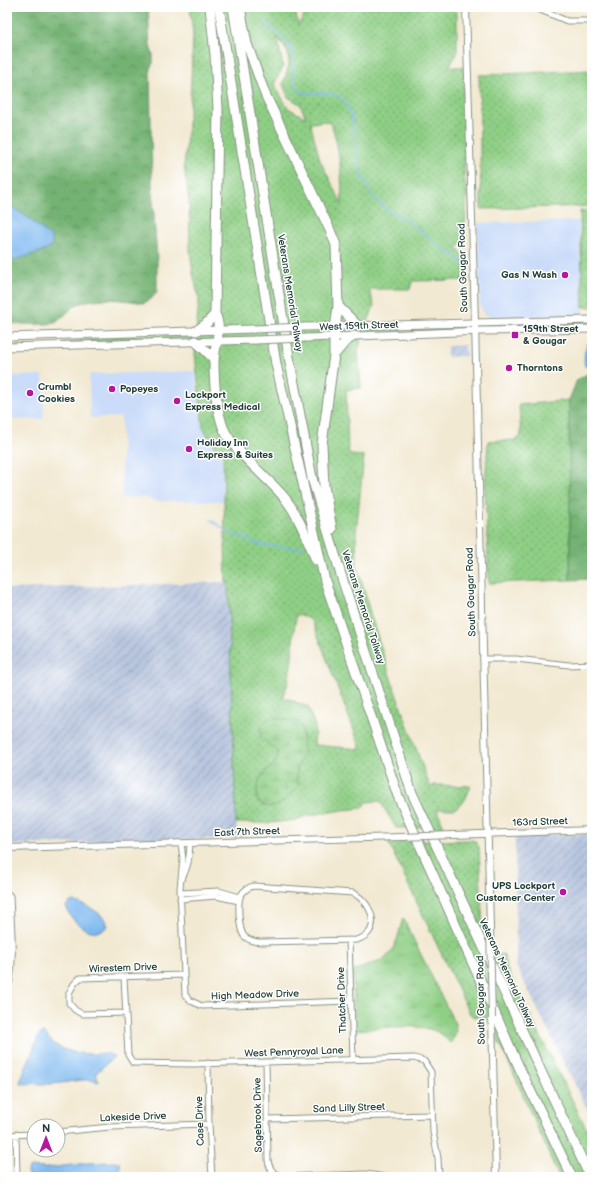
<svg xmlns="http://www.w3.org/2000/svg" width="599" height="1184" font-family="'Balsamiq Sans',sans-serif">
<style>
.built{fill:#cadcf9}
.industrial{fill:url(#industrial-furrows)}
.grass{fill:url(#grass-dots);stroke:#57865c;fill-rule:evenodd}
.forest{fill:url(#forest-crowns);stroke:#497853}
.wetland{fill:url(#wetland-marsh);stroke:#57865c}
.park{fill:url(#park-tufts);stroke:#57865c}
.water{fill:#7fb9f0;stroke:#4f7b92}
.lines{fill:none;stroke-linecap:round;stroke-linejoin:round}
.stream{stroke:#7fb9f0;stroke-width:1.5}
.minor-casing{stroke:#889383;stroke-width:7}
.tertiary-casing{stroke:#889383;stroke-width:8}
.secondary-casing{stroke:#889383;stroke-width:9}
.motorway-casing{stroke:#889383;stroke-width:11}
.minor{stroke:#fff;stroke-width:5}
.tertiary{stroke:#fff;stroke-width:6}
.secondary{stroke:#fff;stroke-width:7}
.motorway{stroke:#fff;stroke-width:9}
.tertiary-bridge-casing{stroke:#889383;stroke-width:8;stroke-linecap:butt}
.secondary-bridge-casing{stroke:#889383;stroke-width:9;stroke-linecap:butt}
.tertiary-bridge{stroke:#fff;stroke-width:6}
.secondary-bridge{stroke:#fff;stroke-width:7}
.poi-dot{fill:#b5179e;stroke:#fff;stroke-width:1.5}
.labels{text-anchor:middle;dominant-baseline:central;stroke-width:3;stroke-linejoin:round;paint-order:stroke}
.street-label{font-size:10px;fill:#1f3d34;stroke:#fff}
.poi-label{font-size:10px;font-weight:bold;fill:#1f3d34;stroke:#fff;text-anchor:start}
</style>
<defs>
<pattern id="industrial-furrows" width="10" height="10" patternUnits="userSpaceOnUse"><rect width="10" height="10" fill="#b7c5de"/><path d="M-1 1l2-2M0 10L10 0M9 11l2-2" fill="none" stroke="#94a1b5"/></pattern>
<pattern id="grass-dots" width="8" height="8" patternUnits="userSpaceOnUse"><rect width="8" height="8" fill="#8fcf85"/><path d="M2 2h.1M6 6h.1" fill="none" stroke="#74a96e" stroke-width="1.8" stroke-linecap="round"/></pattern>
<pattern id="forest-crowns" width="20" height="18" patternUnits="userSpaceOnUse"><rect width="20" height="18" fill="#73b272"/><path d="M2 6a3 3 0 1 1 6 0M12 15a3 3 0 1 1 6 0" fill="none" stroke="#5e925e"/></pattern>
<pattern id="wetland-marsh" width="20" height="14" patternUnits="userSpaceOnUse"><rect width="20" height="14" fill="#8fcf85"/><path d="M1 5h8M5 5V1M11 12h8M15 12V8" fill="none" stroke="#74a96e"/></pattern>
<pattern id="park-tufts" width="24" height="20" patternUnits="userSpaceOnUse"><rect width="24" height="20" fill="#8fcf85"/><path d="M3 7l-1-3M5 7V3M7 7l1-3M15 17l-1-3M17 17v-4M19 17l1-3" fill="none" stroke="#74a96e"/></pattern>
</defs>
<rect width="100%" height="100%" fill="#fff"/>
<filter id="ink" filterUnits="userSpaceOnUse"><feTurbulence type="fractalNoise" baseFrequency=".025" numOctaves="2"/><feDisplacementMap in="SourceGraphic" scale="8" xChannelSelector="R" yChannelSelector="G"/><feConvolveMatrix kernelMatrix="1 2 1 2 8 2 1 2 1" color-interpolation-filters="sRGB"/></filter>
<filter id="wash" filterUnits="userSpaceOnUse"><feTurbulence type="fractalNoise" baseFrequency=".012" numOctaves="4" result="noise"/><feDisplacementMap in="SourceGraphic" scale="16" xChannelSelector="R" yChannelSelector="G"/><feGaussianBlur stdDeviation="0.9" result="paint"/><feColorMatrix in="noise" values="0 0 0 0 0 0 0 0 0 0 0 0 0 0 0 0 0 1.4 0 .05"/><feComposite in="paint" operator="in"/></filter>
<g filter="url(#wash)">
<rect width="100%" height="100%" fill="#f2e9d2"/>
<path class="built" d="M579 221 583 315 498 317 489 316 484 314 480 306 477 223Z
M195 371 202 427 222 459 223 501H155L142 497 122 498 121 417 90 418 89 374Z
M43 375 44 419 7 420V376Z"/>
<path class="industrial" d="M465 345 466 356 447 357V346Z
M228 582 237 838 7 845V589Z
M592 834V1119L516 966 515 836Z"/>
<path class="grass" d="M190 7H295L298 25 309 7H457V54L449 67H463L466 159 464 158V178L467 192 464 243 457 247 465 258 464 280 413 281 410 289H369L374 305 366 328H423L364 333 358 350 361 388 346 390 348 449 350 455 364 456 356 533 357 564 371 616 393 685 430 787 435 785 471 786 465 800 455 809H437L444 827 396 828 380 801 366 802 363 808 343 810 305 816 297 820 269 823H236L228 582H226L223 455 216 449 203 428 195 354 196 339 64 343 117 336 196 334 199 299 193 274 190 249 189 200 184 166 190 102 193 35ZM277 36 288 53 289 65 283 84 288 97 300 104 306 118 288 108 274 84 283 67ZM323 121 331 123C340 148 342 178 342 204L320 160 310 122 313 123ZM297 614 308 618 313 623 361 749 314 745 315 726 308 707 283 697C290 680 292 661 293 642 294 632 294 624 297 614Z
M592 70V206L481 209 479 75Z
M580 211H592V307H583Z
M569 400 570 580 489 583 485 486 488 441 516 440 521 436 519 405Z
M472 840 476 842 479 847 483 933 495 955 504 954 506 967 592 1140V1177H559L505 1054 486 1017H475L470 1014 388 842Z"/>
<path class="forest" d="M7 7H148L150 46 153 55V63L150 68 152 185 157 259V291L152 298 144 303C124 300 100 296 80 303 70 307 64 319 53 323 48 325 13 324 7 323Z
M592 371V579L570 580 569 400 577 380Z"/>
<path class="wetland" d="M276 718 296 721 302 727 304 756C296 767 295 773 299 785 287 798 274 817 257 800 257 793 257 786 259 781 264 769 278 768 278 752L261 737V726L267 719Z"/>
<path class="park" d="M403 918 455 1024C457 1032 455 1037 450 1043 447 1040 444 1036 441 1034 422 1021 377 1029 355 1030L353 971C363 967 376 964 385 958 397 949 399 931 403 918Z"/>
<path class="water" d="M12 207 27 217 51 237 52 245 46 250 11 261 7 257V211Z
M592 339V367L585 366C583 358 585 344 592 339Z
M74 901C86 906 104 912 108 926 93 941 70 922 66 906L71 902Z
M42 1033H44C47 1035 48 1038 50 1040 62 1052 79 1054 95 1054 101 1053 108 1053 114 1056L113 1058 97 1072 96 1074 99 1082C83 1076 63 1085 46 1084 37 1084 30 1083 21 1084L20 1082 38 1037 40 1034Z
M118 1162H120V1171L103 1173 90 1177H28L27 1171 30 1167 46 1168 88 1163Z"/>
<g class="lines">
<path class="stream" d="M188 7V8
M265 20 270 28 275 31 284 39 291 48 293 56 295 85 302 93H325L339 96 346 103 353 120 357 163 364 181 372 195 387 210 405 219 444 250 456 256 464 265
M211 520 233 535 245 538 256 544 293 548H301L304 546"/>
</g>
</g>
<g filter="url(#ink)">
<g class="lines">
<g class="minor-casing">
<path id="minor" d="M533 7 567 21H589
M483 659H516L569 665 592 664
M181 844 183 859 180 888 185 995 191 1001 202 1006 351 1001
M182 878C189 867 189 856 190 844
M254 886 353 893C373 903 383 933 356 940L262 942C256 942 249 941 244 936 239 930 237 902 241 895 244 890 249 887 254 886Z
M7 893 10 896C11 926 16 964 7 992
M180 893 219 891 240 897
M180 899 216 896 239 901
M349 940 353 1059
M124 977 128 1055 133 1063 192 1064 414 1058 424 1061 431 1072 433 1132 438 1158 439 1177
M126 1013 82 1014 75 1010 69 1003V993L74 984 80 978 184 975
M266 1062 268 1160C269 1169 273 1173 281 1177L366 1174 385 1177
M208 1063 209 1124 212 1177
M267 1119 432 1115
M58 1132 110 1127 209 1124
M16 1134 17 1177
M7 1135 34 1134"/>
</g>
<g class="tertiary-casing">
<path id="tertiary" d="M466 7 475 323 490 929
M452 835 592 830
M7 848 402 837
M492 1018 496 1177"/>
</g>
<g class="secondary-casing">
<path id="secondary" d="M305 327 592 320
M7 337 254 329
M306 338 483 331 592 329
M7 347 256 340"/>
</g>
<g class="motorway-casing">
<path id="motorway" d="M210 7 215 55 218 109 215 314C223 328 214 347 214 362 214 383 216 407 223 427 231 449 267 477 283 496 297 512 308 540 316 560
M219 7 276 364 325 581 398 796 519 1067 572 1177
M233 7 289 357 312 478 342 578 412 793 590 1177
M240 7 247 44 265 94 329 228 336 245 338 306 334 337V355L322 444 324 486 332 529
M338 306 358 326
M196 331 206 324 215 314
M195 341 205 350 214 359
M334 355 345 342 354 336"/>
</g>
<use href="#minor" class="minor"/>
<use href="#tertiary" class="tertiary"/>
<use href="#secondary" class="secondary"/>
<use href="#motorway" class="motorway"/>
<g class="tertiary-bridge-casing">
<path id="tertiary-bridge" d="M402 837 452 835
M490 929 492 1018"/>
</g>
<g class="secondary-bridge-casing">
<path id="secondary-bridge" d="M254 329 305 327
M256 340 306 338"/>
</g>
<use href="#tertiary-bridge" class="tertiary-bridge"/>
<use href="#secondary-bridge" class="secondary-bridge"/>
</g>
</g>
<g class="poi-dot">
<circle cx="565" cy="275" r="4"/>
<rect x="511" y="331" width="8" height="8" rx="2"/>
<circle cx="509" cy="368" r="4"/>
<circle cx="112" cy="389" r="4"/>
<circle cx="30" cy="393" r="4"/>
<circle cx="177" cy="401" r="4"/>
<circle cx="189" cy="449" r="4"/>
<circle cx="563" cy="892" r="4"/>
</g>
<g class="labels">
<g class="street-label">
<text transform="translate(463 268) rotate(-92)">South Gougar Road</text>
<text transform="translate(290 293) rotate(81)">Veterans Memorial Tollway</text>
<text transform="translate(359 326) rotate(-2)">West 159th Street</text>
<text transform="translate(471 592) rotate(-92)">South Gougar Road</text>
<text transform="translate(363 607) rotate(72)">Veterans Memorial Tollway</text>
<text transform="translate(540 822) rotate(-2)">163rd Street</text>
<text transform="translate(247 832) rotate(-2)">East 7th Street</text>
<text transform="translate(123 968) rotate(-2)">Wirestem Drive</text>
<text transform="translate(507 973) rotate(65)">Veterans Memorial Tollway</text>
<text transform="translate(255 995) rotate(-2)">High Meadow Drive</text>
<text transform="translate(342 1000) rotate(-92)">Thatcher Drive</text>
<text transform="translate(481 1000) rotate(-91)">South Gougar Road</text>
<text transform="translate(294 1052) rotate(-2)">West Pennyroyal Lane</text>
<text transform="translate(349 1108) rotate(-2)">Sand Lilly Street</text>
<text transform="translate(258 1115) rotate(-91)">Sagebrook Drive</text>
<text transform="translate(133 1117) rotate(-2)">Lakeside Drive</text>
<text transform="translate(200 1121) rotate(-92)">Case Drive</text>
</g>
<g class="poi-label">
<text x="557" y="275" text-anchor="end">Gas N Wash</text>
<text x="523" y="329">159th Street<tspan x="523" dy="12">&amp; Gougar</tspan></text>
<text x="517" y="368">Thorntons</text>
<text x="38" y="387">Crumbl<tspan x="38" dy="12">Cookies</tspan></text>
<text x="120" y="389">Popeyes</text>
<text x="185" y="395">Lockport<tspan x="185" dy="12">Express Medical</tspan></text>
<text x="197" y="443">Holiday Inn<tspan x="197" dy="12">Express &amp; Suites</tspan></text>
<text x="555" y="886" text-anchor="end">UPS Lockport<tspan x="555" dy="12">Customer Center</tspan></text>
</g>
</g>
<rect width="599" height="1184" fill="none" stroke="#fff" stroke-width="24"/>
<g transform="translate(46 1138)"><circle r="19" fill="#ffffff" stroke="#a5b1ae"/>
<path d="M0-3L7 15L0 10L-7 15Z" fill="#b5179e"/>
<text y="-6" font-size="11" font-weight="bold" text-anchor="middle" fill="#1f3d34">N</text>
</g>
</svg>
